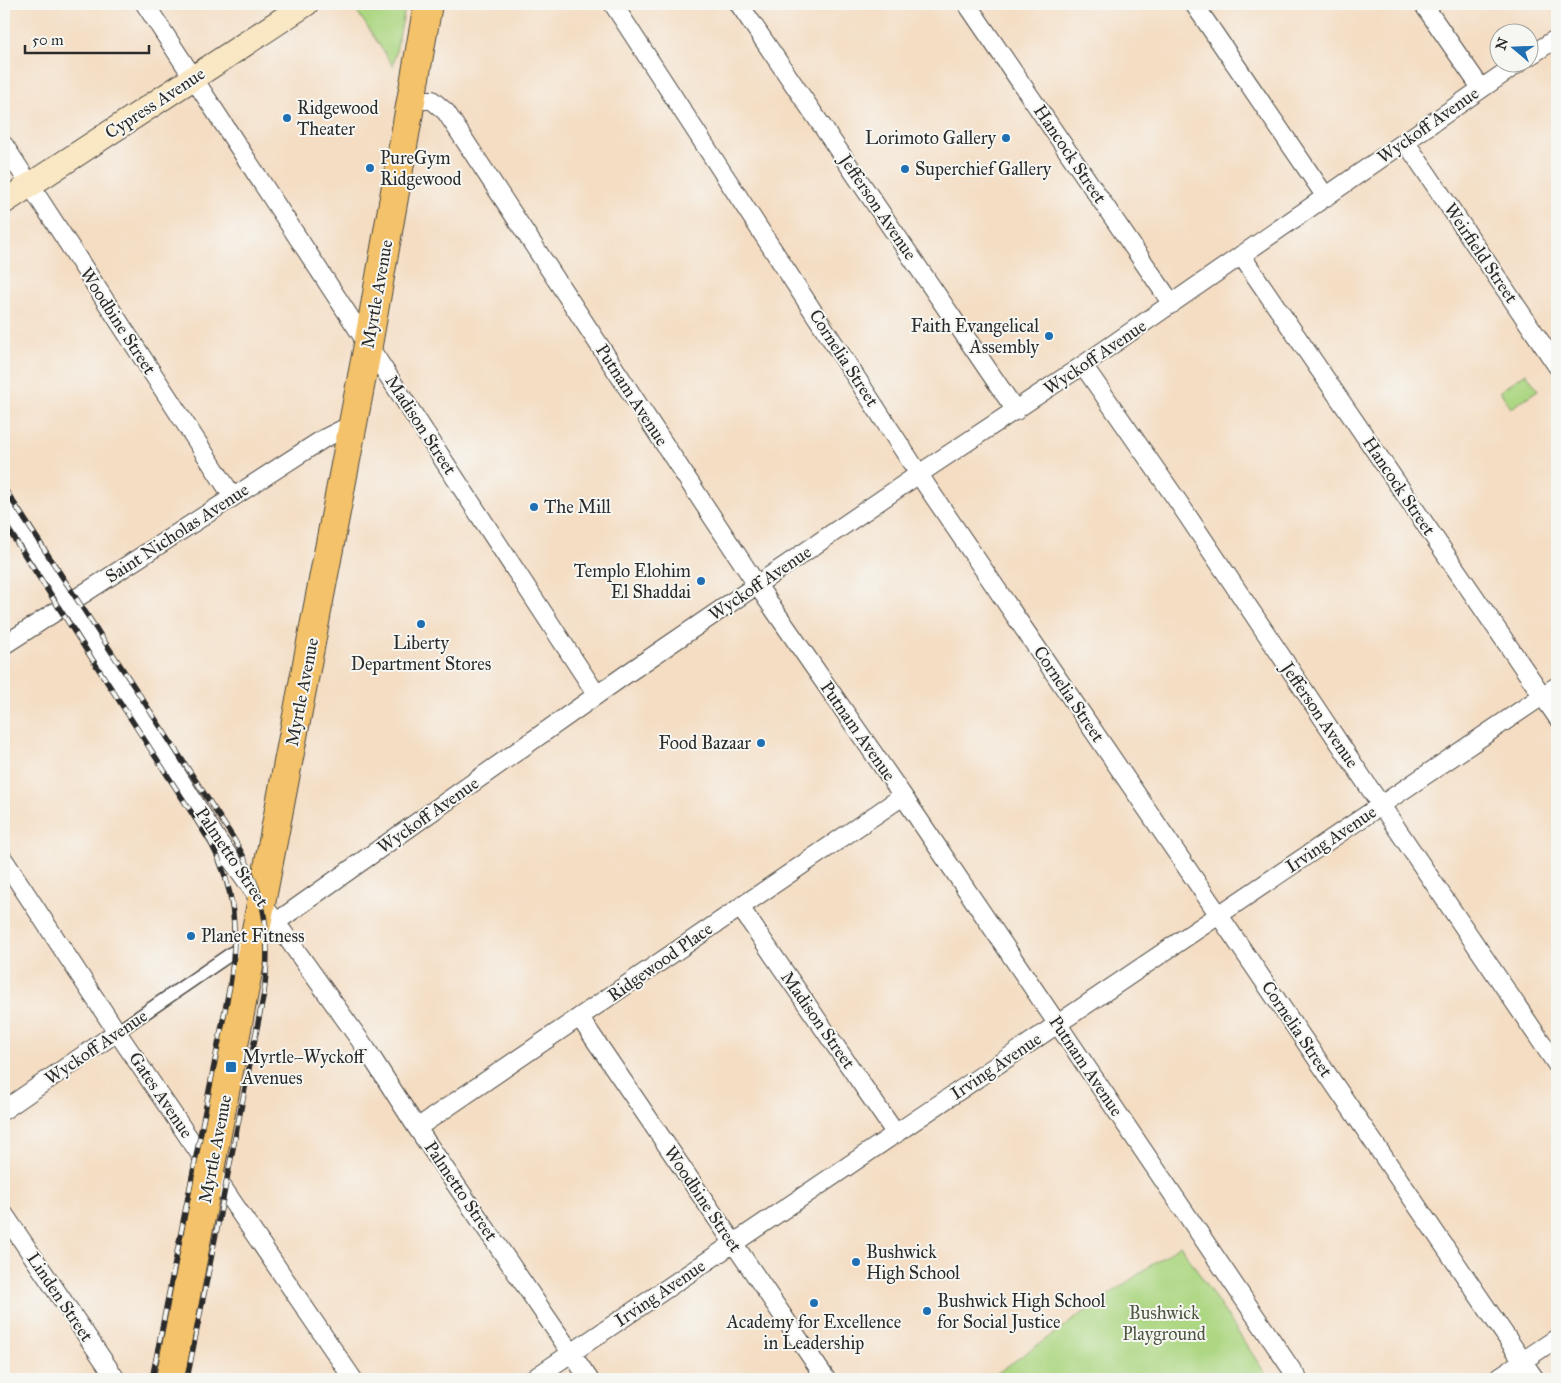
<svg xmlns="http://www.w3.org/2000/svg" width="1561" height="1383" font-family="'IM FELL Great Primer',serif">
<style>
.green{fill:#add783;stroke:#6c8157}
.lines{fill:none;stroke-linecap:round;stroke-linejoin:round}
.pedestrian-casing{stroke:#494642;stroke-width:15}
.minor-casing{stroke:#494642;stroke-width:20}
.secondary-casing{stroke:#494642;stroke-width:26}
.primary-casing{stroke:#494642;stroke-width:30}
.pedestrian{stroke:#fff;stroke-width:12}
.minor{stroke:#fff;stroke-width:18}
.secondary{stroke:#fae7c3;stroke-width:24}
.primary{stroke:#f3c26a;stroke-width:28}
.rail-casing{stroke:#2b2b2b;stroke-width:5.5}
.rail{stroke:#f6f6f2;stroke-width:4;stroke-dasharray:11;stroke-linecap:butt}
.poi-dot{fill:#1f6fb2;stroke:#f6f6f2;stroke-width:2}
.labels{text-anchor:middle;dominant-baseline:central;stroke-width:4;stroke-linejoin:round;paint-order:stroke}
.street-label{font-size:18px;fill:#2b2b2b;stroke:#f6f6f2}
.poi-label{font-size:18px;fill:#2b2b2b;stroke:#f6f6f2;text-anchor:start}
.park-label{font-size:18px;fill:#4c5641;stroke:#f6f6f2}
</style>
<rect width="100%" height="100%" fill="#f6f6f2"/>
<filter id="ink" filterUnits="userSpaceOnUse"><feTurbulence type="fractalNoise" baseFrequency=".02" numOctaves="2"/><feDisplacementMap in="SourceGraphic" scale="10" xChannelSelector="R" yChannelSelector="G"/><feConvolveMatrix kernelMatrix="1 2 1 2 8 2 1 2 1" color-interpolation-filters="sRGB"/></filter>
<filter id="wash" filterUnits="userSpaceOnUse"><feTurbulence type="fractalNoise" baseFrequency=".0096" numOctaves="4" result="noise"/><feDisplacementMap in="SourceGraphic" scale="20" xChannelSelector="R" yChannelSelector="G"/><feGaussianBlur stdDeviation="1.12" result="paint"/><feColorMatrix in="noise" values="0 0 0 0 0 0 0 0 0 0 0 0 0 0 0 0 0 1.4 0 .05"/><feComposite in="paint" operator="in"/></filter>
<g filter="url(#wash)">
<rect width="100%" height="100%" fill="#f4ddc3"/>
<path class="green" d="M355 4H406L393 66 353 5Z
M1526 373 1538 390 1511 408 1500 391Z
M1180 1245 1269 1379H989Z"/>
</g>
<g filter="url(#ink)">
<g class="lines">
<g class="pedestrian-casing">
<path id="pedestrian" d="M117 1032 251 940"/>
</g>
<g class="minor-casing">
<path id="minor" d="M145 4 597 695
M613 4 928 488 1535 1379
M739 4 1016 411
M967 4 1172 304
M1194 4 1326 197
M1423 4 1481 88
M1528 57 1557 38
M411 100H432L446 112 757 585 903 796 1298 1379
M1405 141 1557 366
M4 145 233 497
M1241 255 1557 717
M1083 365 1179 503 1368 786 1557 1065
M4 501 70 602 218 841 367 1050 417 1128 589 1379
M4 645 323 439 353 424
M4 860 117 1032 353 1379
M740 907 896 1134
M255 937 625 675 919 474 1083 365 1520 62
M580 1018 826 1379
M4 1110 117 1032
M417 1128 903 796
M4 1214 116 1379
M533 1379 1557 686
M1496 1379 1557 1338"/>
</g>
<g class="secondary-casing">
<path id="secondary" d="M4 202 306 4"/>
</g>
<g class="primary-casing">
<path id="primary" d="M170 1379 368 345 428 4"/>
</g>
<use href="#pedestrian" class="pedestrian"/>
<use href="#minor" class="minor"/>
<use href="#secondary" class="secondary"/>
<use href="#primary" class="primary"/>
<g class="rail-casing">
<path id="rail" d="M4 488 232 836C265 890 272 931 264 993L187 1379
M4 523 210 841C236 889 238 932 230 985L152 1379"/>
</g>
<use href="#rail" class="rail"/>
</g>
</g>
<g class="poi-dot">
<circle cx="287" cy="118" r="5"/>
<circle cx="1006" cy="138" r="5"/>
<circle cx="370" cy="168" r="5"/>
<circle cx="905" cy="169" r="5"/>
<circle cx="1049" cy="336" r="5"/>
<circle cx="534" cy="507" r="5"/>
<circle cx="701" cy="581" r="5"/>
<circle cx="421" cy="624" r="5"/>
<circle cx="761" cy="743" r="5"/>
<circle cx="191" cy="936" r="5"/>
<rect x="225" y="1061" width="12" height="12" rx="2.5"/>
<circle cx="856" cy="1262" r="5"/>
<circle cx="814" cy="1303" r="5"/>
<circle cx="927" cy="1311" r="5"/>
</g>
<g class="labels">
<g class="street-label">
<text transform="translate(155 103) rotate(-33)">Cypress Avenue</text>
<text transform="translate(1428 125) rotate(-35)">Wyckoff Avenue</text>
<text transform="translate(1070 154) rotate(56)">Hancock Street</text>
<text transform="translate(878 207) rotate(56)">Jefferson Avenue</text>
<text transform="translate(1481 253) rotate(56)">Weirfield Street</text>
<text transform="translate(377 294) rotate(-80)">Myrtle Avenue</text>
<text transform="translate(118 321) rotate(57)">Woodbine Street</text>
<text transform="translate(1095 357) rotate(-34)">Wyckoff Avenue</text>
<text transform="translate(844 358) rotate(57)">Cornelia Street</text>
<text transform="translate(632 395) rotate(57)">Putnam Avenue</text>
<text transform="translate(421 425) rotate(57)">Madison Street</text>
<text transform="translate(1399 486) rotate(56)">Hancock Street</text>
<text transform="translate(177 533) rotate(-33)">Saint Nicholas Avenue</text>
<text transform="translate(760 583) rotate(-34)">Wyckoff Avenue</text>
<text transform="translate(302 692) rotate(-79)">Myrtle Avenue</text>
<text transform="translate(1069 694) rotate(56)">Cornelia Street</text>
<text transform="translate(1320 715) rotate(56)">Jefferson Avenue</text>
<text transform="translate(858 731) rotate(55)">Putnam Avenue</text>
<text transform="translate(428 815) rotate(-35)">Wyckoff Avenue</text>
<text transform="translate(1331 839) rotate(-34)">Irving Avenue</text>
<text transform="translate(232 857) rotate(56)">Palmetto Street</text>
<text transform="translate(660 962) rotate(-35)">Ridgewood Place</text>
<text transform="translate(818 1020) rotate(55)">Madison Street</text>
<text transform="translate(1297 1029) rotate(56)">Cornelia Street</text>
<text transform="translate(96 1047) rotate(-34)">Wyckoff Avenue</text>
<text transform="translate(996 1066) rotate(-34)">Irving Avenue</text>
<text transform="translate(1086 1066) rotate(56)">Putnam Avenue</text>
<text transform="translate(161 1095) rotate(56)">Gates Avenue</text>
<text transform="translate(215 1149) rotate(-79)">Myrtle Avenue</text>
<text transform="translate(461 1191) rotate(56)">Palmetto Street</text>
<text transform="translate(703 1199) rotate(56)">Woodbine Street</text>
<text transform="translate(660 1293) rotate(-34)">Irving Avenue</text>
<text transform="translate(60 1297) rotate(56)">Linden Street</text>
</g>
<g class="poi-label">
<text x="297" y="108">Ridgewood<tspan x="297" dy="21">Theater</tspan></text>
<text x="996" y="138" text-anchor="end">Lorimoto Gallery</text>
<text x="380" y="158">PureGym<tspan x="380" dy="21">Ridgewood</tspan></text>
<text x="915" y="169">Superchief Gallery</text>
<text x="1039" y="326" text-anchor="end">Faith Evangelical<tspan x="1039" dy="21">Assembly</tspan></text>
<text x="544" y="507">The Mill</text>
<text x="691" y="571" text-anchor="end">Templo Elohim<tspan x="691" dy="21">El Shaddai</tspan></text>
<text x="421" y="643" text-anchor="middle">Liberty<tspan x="421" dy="21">Department Stores</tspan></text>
<text x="751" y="743" text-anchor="end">Food Bazaar</text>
<text x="201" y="936">Planet Fitness</text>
<text x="242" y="1057">Myrtle–Wyckoff<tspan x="242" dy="21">Avenues</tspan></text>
<text x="866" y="1252">Bushwick<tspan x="866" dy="21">High School</tspan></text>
<text x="937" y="1301">Bushwick High School<tspan x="937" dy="21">for Social Justice</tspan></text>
<text x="814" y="1322" text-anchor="middle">Academy for Excellence<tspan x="814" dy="21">in Leadership</tspan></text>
</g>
<g class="park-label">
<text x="1164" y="1313">Bushwick<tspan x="1164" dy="21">Playground</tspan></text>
</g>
</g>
<rect width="1561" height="1383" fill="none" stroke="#f6f6f2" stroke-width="20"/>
<g transform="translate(1514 48) rotate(289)"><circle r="24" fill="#f6f6f2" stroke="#a5a5a2"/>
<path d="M0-4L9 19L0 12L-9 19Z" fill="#1f6fb2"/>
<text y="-8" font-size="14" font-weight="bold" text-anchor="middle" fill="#2b2b2b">N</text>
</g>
<path d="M25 45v8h124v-8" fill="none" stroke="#2b2b2b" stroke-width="2.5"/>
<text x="32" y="45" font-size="15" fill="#2b2b2b" stroke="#f6f6f2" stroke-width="4" paint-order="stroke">50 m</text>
</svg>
